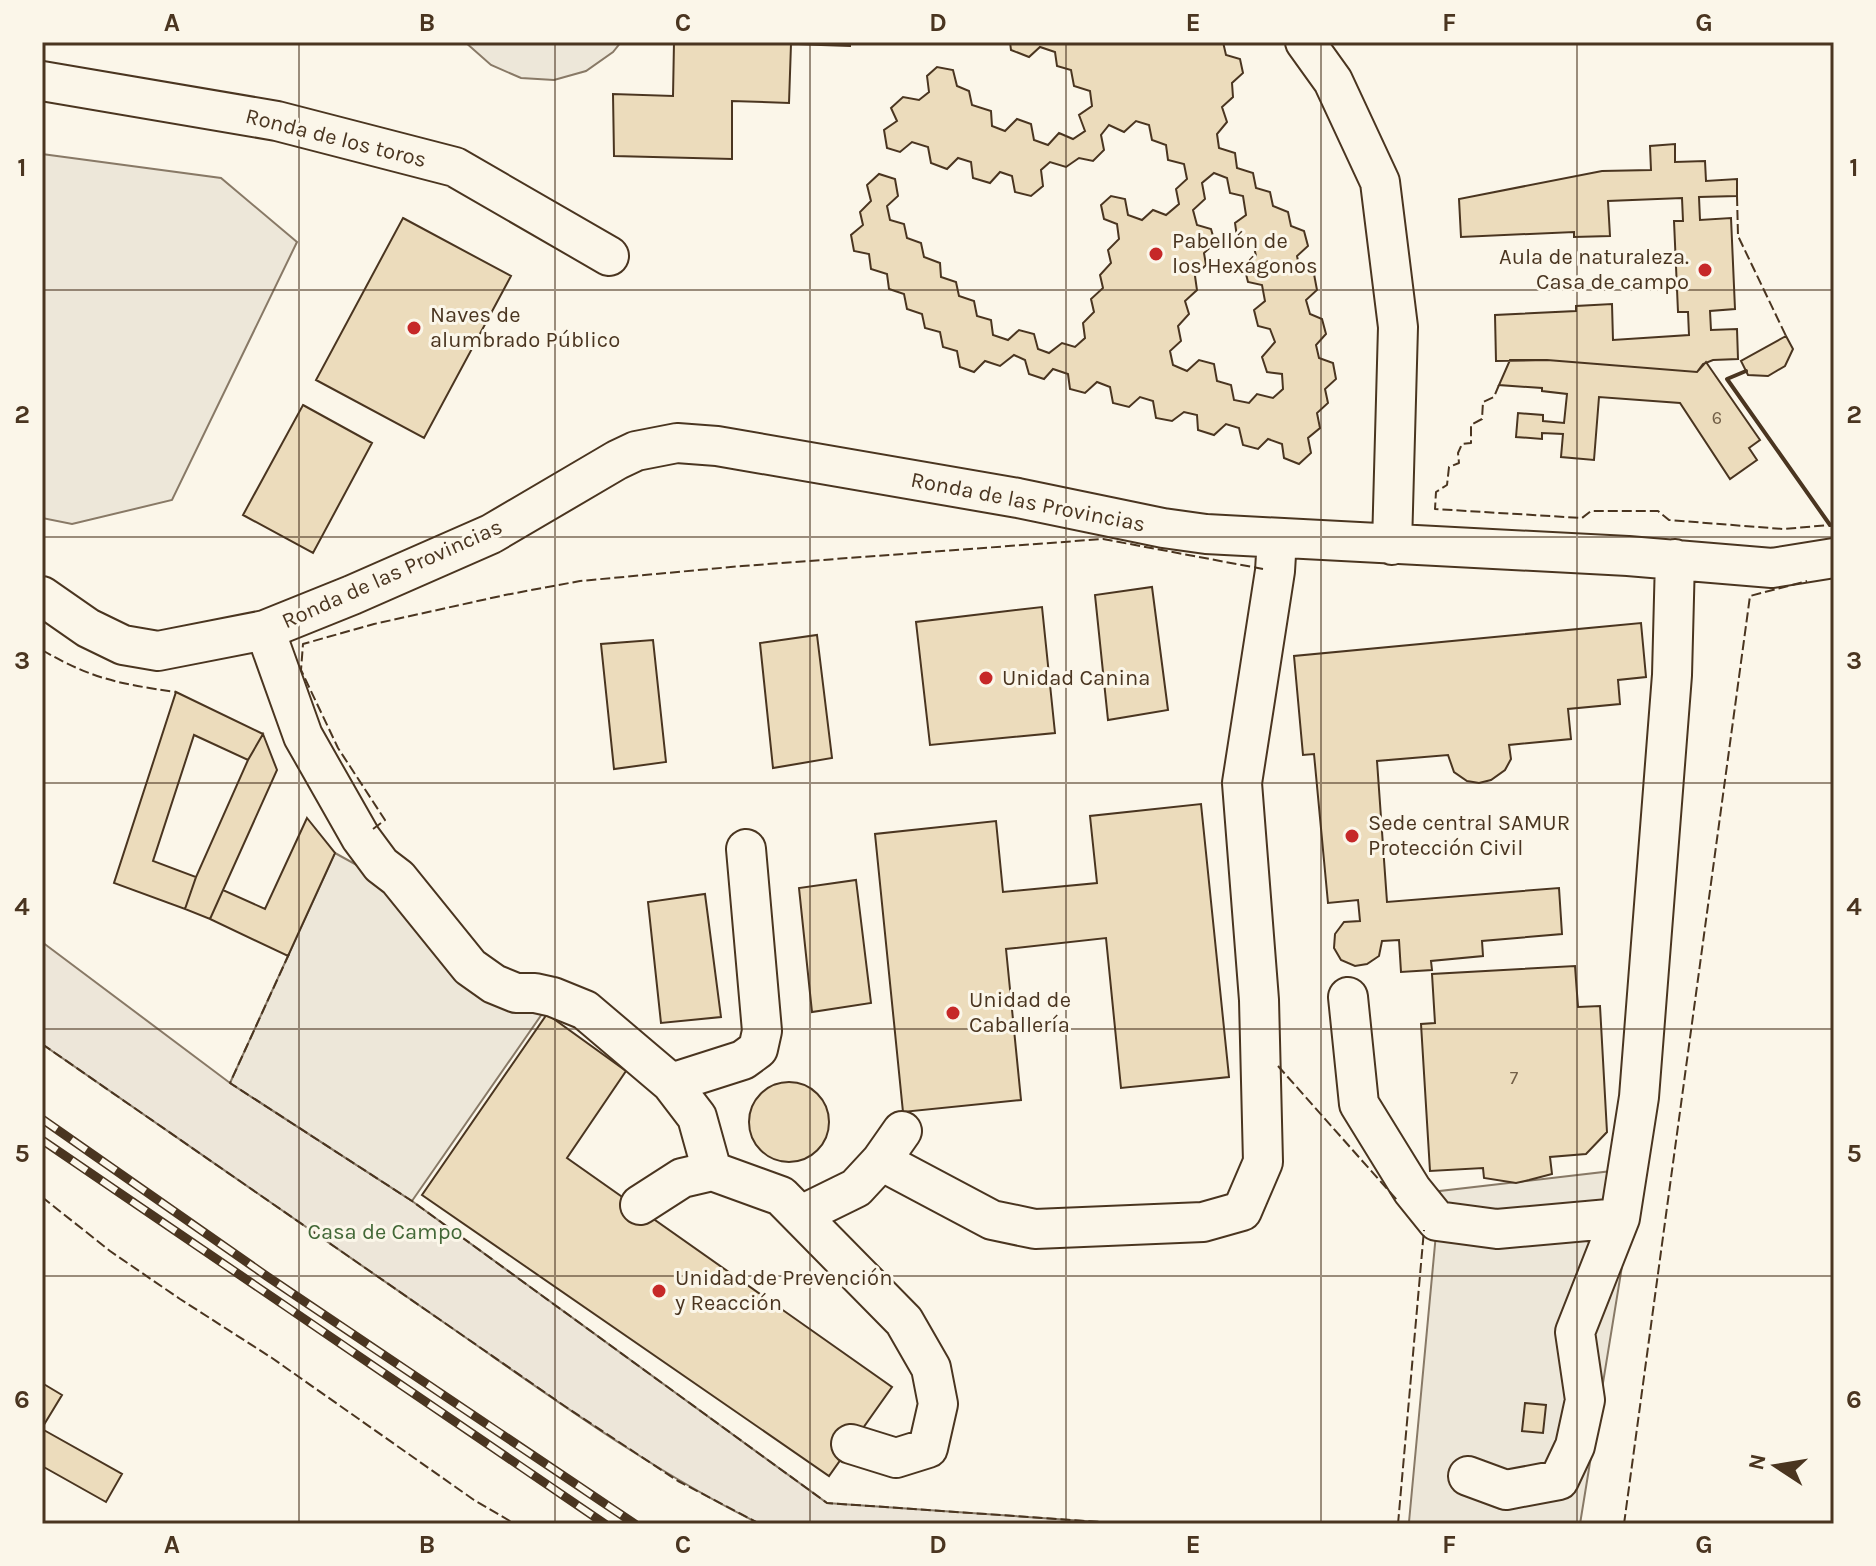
<svg xmlns="http://www.w3.org/2000/svg" width="1876" height="1566" font-family="Karla,sans-serif">
<style>
.green{fill:#ede6d9;stroke:#887966;stroke-width:2}
.parking{fill:#ede7d9;stroke:#887966;stroke-width:2}
.building{fill:#ecdcbc;stroke:#4a3520;stroke-width:2;fill-rule:evenodd}
.lines{fill:none;stroke-linecap:round;stroke-linejoin:round}
.minor-casing{stroke:#4a3520;stroke-width:42}
.minor{stroke:#fbf6e9;stroke-width:38}
.rail-casing{stroke:#4a3520;stroke-width:9}
.rail{stroke:#fbf6e9;stroke-width:6;stroke-dasharray:18;stroke-linecap:butt}
.fence{stroke:#4a3520;stroke-width:2;stroke-dasharray:10 4;stroke-linecap:butt}
.wall{stroke:#4a3520;stroke-width:4}
.grid{fill:none;stroke:#4a3520;stroke-width:2;stroke-opacity:0.55}
.poi-dot{fill:#c62828;stroke:#fbf6e9;stroke-width:3}
.labels{text-anchor:middle;dominant-baseline:central;stroke-width:6;stroke-linejoin:round;paint-order:stroke}
.number-label{font-size:18px;fill:#725f47}
.street-label{font-size:22px;fill:#4a3520;stroke:#fbf6e9}
.poi-label{font-size:22px;fill:#4a3520;stroke:#fbf6e9;text-anchor:start}
.park-label{font-size:22px;fill:#436837;stroke:#fbf6e9}
.neatline{fill:none;stroke:#4a3520;stroke-width:3}
.grid-label{font-size:26px;text-anchor:middle;font-weight:bold;fill:#4a3520}
</style>
<rect width="100%" height="100%" fill="#fbf6e9"/>
<path class="green" d="M42 942 230 1083 412 1201 827 1503 1129 1524H760C650 1470 550 1396 449 1326 314 1232 178 1138 42 1044Z"/>
<path class="parking" d="M465 42H621L613 52 586 71 554 80 521 78 491 65Z
M42 154 221 178 297 242 172 500 72 524 42 518Z
M335 853 384 880 542 1014 412 1201 230 1083Z
M1638 1168 1580 1524H1435L1409 1522 1440 1191Z"/>
<path class="building" d="M674 42H850V46L791 44 789 103 732 101V159L614 156 613 94 673 96Z
M1010 42H1223L1226 55 1240 59 1243 73 1232 83 1233 97 1222 107 1227 122 1217 134 1219 148 1235 153 1237 168 1253 173 1256 188 1270 192 1273 206 1288 212 1291 226 1304 231 1308 246 1297 256 1300 270 1314 274 1317 290 1306 300 1310 314 1322 319 1326 334 1316 345 1319 358 1333 363 1336 379 1325 389 1328 403 1317 413 1320 428 1308 438 1311 453 1299 464 1284 458 1282 444 1268 439 1258 449 1243 445 1239 428 1226 424 1214 435 1198 430 1197 415 1184 412 1172 421 1156 418 1153 401 1140 397 1129 407 1113 403 1110 387 1097 382 1085 393 1070 389 1068 374 1053 369 1044 379 1029 374 1025 360 1014 355 1000 366 985 361 974 372 960 367 957 351 943 347 940 332 925 328 922 314 907 309 904 294 889 289 887 274 871 269 869 254 854 251 851 235 863 225 860 212 871 201 867 185 879 174 895 179 898 196 887 206 890 220 904 224 907 238 921 243 924 257 940 263 941 277 956 282 959 296 974 301 977 316 991 320 993 335 1008 340 1019 330 1034 334 1038 349 1049 353 1062 343 1075 347 1085 338 1083 323 1094 312 1091 299 1103 288 1100 275 1111 263 1108 250 1119 239 1117 224 1104 219 1101 205 1111 196 1125 199 1128 215 1142 220 1153 210 1166 215 1179 204 1176 189 1187 179 1184 164 1168 160 1166 145 1152 140 1149 125 1136 121 1124 132 1109 125 1101 135 1104 150 1093 161 1079 158 1066 167 1050 162 1041 170 1043 186 1031 196 1015 192 1012 176 1000 172 990 183 973 178 971 162 958 158 947 169 931 163 928 147 912 142 900 152 887 148 884 130 897 121 891 108 903 97 919 100 929 92 927 76 937 67 953 70 957 86 969 91 972 105 991 111 992 126 1005 131 1017 119 1031 124 1034 140 1048 145 1059 133 1073 139 1085 131 1079 115 1092 106 1090 91 1074 86 1071 70 1057 66 1055 52 1040 47 1029 57 1011 50ZM1214 173 1227 178 1230 193 1243 196 1246 215 1235 223 1237 237 1253 242 1256 256 1244 266 1248 282 1262 285 1265 301 1254 310 1258 326 1270 329 1275 342 1262 357 1267 372 1282 374 1283 389 1273 398 1257 394 1249 403 1234 400 1231 385 1217 381 1214 364 1199 360 1187 371 1173 365 1170 351 1181 341 1178 326 1189 314 1185 301 1197 290 1195 276 1206 265 1204 253 1215 243 1211 229 1197 225 1193 210 1205 199 1202 183Z
M1675 144V162L1705 161 1706 181 1737 179V196L1699 197 1700 220 1731 218 1735 309 1710 311 1711 330 1737 329 1738 359 1713 360 1703 364 1697 372 1547 360 1496 361 1495 315 1576 311V306L1612 304 1613 340 1689 335 1688 312H1678L1674 221H1683L1682 198 1608 201 1610 236 1574 237V232L1461 237 1459 199 1602 171 1651 170 1650 146Z
M403 218 511 276 424 438 316 380Z
M1786 336 1793 349 1785 366 1768 376 1748 375 1741 361Z
M1510 360H1547L1697 372 1706 362 1760 440 1749 448 1757 460 1730 479 1680 403 1599 397 1594 460 1561 457 1563 434 1542 433V439L1516 437 1518 413 1543 415V421L1564 423 1567 394 1542 391V388L1499 385Z
M303 405 372 443 313 553 243 515Z
M1152 587 1168 710 1108 720 1095 595Z
M1042 607 1055 733 930 745 916 622Z
M1641 623 1646 677 1618 680 1620 704 1568 709 1571 739 1509 745 1511 759 1505 770 1491 780 1479 783 1467 781 1454 772 1448 755 1377 761 1387 902 1559 888 1562 934 1482 941 1483 956 1431 961 1432 970 1401 972 1399 940 1382 941 1379 956 1367 964 1355 966 1341 960 1334 948 1335 934 1344 922 1360 921 1358 900 1328 903 1314 754 1303 755 1294 656Z
M817 635 832 758 773 768 760 643Z
M653 640 666 762 614 769 601 644Z
M176 692 263 734 248 760 194 735 153 861 196 877 185 909 114 883Z
M263 734 277 770 210 919 185 909 196 877 248 760Z
M1201 804 1229 1077 1121 1088 1106 938 1006 949 1021 1100 903 1112 875 834 996 821 1003 892 1097 883 1090 816Z
M307 818 335 853 288 956 210 919 223 890 265 909Z
M856 880 871 1003 812 1012 799 888Z
M705 894 721 1017 661 1023 648 902Z
M1575 966 1578 1007 1600 1006 1607 1132 1586 1154 1550 1157 1552 1174 1529 1180 1516 1183 1484 1178 1483 1168 1430 1171 1421 1024 1435 1023 1432 974Z
M547 1014 626 1071 567 1158 892 1387 829 1476 422 1195Z
M749 1122a40 40 0 1 1 80 0a40 40 0 1 1-80 0Z
M42 1383 62 1395 42 1428Z
M1525 1403 1546 1405 1543 1433 1522 1431Z
M42 1429 122 1474 106 1502 42 1466Z"/>
<g class="lines">
<g class="minor-casing">
<path id="minor" d="M1305 42 1333 81 1380 182 1398 327 1392 545
M42 81 277 121 455 167 609 256
M42 596 88 628 123 645 158 651 265 630 352 595 491 534 617 460 636 451 677 443 717 446 1018 498 1163 528 1206 534 1628 556 1772 568 1834 558
M265 630 303 736 361 838 381 865 398 878 470 967 494 984 516 993H535L553 997 585 1010 671 1083 697 1117 712 1171
M1348 997 1359 1104 1412 1190 1437 1221 1497 1229 1620 1218
M671 1083 743 1060 758 1049 762 1031 746 849
M881 1161 992 1220 1035 1229 1203 1222 1242 1211 1263 1162 1259 1000 1242 783 1275 571 1277 538
M640 1205 682 1178 712 1171 781 1196 904 1321 931 1368 938 1404 928 1448 896 1458 851 1444
M801 1215 856 1188 881 1161 902 1131
M1468 1476 1506 1490 1559 1480 1575 1446 1585 1400 1575 1332 1620 1218 1639 1097 1672 675 1675 559"/>
</g>
<use href="#minor" class="minor"/>
<g class="rail-casing">
<path id="rail" d="M42 1119 268 1277 635 1524
M42 1140 605 1524"/>
</g>
<use href="#rail" class="rail"/>
<path class="fence" d="M1737 196 1738 236 1786 336
M1499 385 1494 397 1483 402 1482 419 1471 425V443L1462 444 1458 453 1459 463 1449 467 1447 485 1436 492 1435 509 1582 518 1591 511H1658L1669 520 1783 529 1830 525
M42 650C92 679 120 684 176 692
M373 829 385 820 338 748 301 670 303 644 374 624 505 595 580 581 742 566 1103 539 1263 569
M289 954 230 1083 412 1201 827 1503 1129 1524
M42 1044 566 1407 678 1481 760 1524
M1278 1066 1397 1200
M42 1197 110 1251 180 1299 272 1358 474 1500 515 1524
M1398 1524 1424 1230
M1624 1524 1750 596 1807 581"/>
<path class="wall" d="M1746 371 1727 379 1830 525"/>
</g>
<path class="grid" d="M299 42V1524M555 42V1524M810 42V1524M1066 42V1524M1321 42V1524M1577 42V1524M42 290H1834M42 537H1834M42 783H1834M42 1029H1834M42 1276H1834"/>
<g class="poi-dot">
<circle cx="1156" cy="254" r="8"/>
<circle cx="1705" cy="270" r="8"/>
<circle cx="414" cy="328" r="8"/>
<circle cx="986" cy="678" r="8"/>
<circle cx="1352" cy="836" r="8"/>
<circle cx="953" cy="1013" r="8"/>
<circle cx="659" cy="1291" r="8"/>
</g>
<g class="labels">
<g class="number-label">
<text x="1717" y="418">6</text>
<text x="1514" y="1078">7</text>
</g>
<g class="street-label">
<text transform="translate(336 138) rotate(14)">Ronda de los toros</text>
<text transform="translate(1028 502) rotate(11)">Ronda de las Provincias</text>
<text transform="translate(392 574) rotate(-24)">Ronda de las Provincias</text>
</g>
<g class="poi-label">
<text x="1172" y="241">Pabellón de<tspan x="1172" dy="25">los Hexágonos</tspan></text>
<text x="1689" y="257" text-anchor="end">Aula de naturaleza.<tspan x="1689" dy="25">Casa de campo</tspan></text>
<text x="430" y="315">Naves de<tspan x="430" dy="25">alumbrado Público</tspan></text>
<text x="1002" y="678">Unidad Canina</text>
<text x="1368" y="823">Sede central SAMUR<tspan x="1368" dy="25">Protección Civil</tspan></text>
<text x="969" y="1000">Unidad de<tspan x="969" dy="25">Caballería</tspan></text>
<text x="675" y="1278">Unidad de Prevención<tspan x="675" dy="25">y Reacción</tspan></text>
</g>
<g class="park-label">
<text x="385" y="1232">Casa de Campo</text>
</g>
</g>
<rect width="1876" height="1566" fill="none" stroke="#fbf6e9" stroke-width="88"/>
<g transform="translate(1776 1466) rotate(282)" stroke="#fbf6e9" stroke-width="6" paint-order="stroke">
<path d="M0-6L14 30L0 20L-14 30Z" fill="#4a3520"/>
<text y="-12" font-size="22" font-weight="bold" text-anchor="middle" fill="#4a3520">N</text>
</g>
<rect x="44" y="44" width="1788" height="1478" class="neatline"/>
<g class="grid-label">
<text x="172" y="31">A</text>
<text x="427" y="31">B</text>
<text x="683" y="31">C</text>
<text x="938" y="31">D</text>
<text x="1193" y="31">E</text>
<text x="1449" y="31">F</text>
<text x="1704" y="31">G</text>
<text x="22" y="176">1</text>
<text x="1854" y="176">1</text>
<text x="22" y="423">2</text>
<text x="1854" y="423">2</text>
<text x="22" y="669">3</text>
<text x="1854" y="669">3</text>
<text x="22" y="915">4</text>
<text x="1854" y="915">4</text>
<text x="22" y="1162">5</text>
<text x="1854" y="1162">5</text>
<text x="22" y="1408">6</text>
<text x="1854" y="1408">6</text>
<text x="172" y="1553">A</text>
<text x="427" y="1553">B</text>
<text x="683" y="1553">C</text>
<text x="938" y="1553">D</text>
<text x="1193" y="1553">E</text>
<text x="1449" y="1553">F</text>
<text x="1704" y="1553">G</text>
</g>
</svg>
